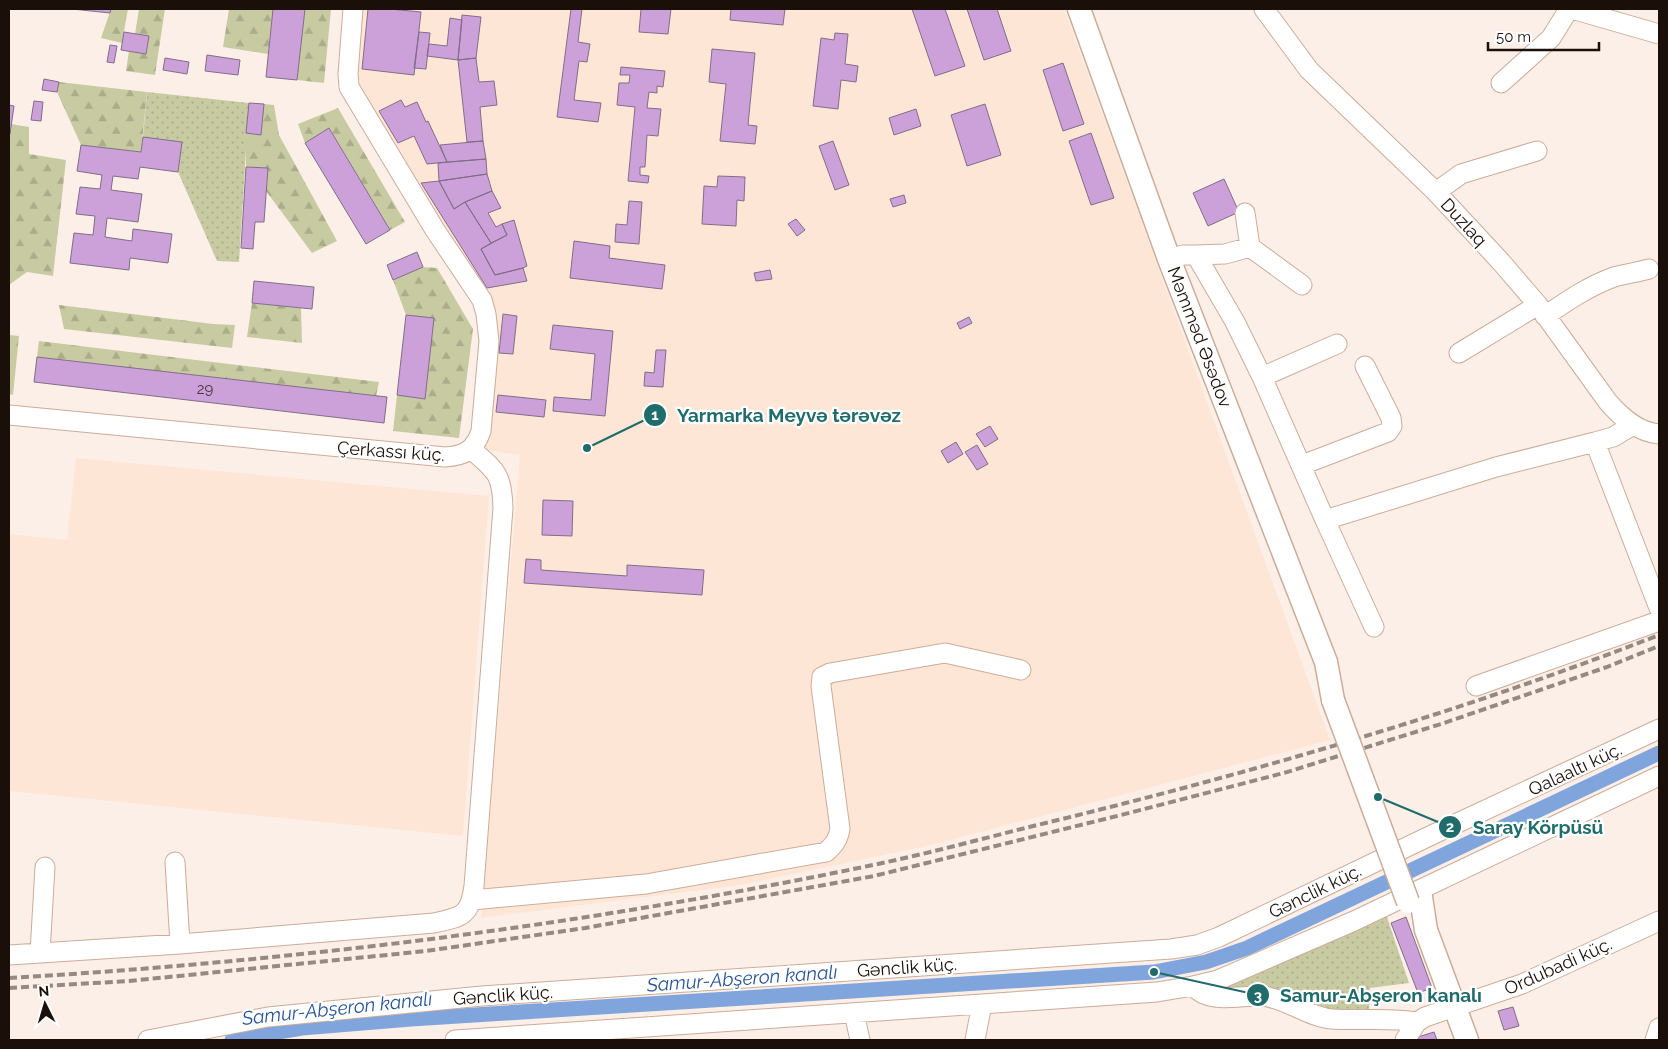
<svg xmlns="http://www.w3.org/2000/svg" width="1668" height="1049" font-family="Raleway,sans-serif">
<style>
.built{fill:#fee6d7}
.grass{fill:url(#grass-dots)}
.forest{fill:url(#forest-firs)}
.lines{fill:none;stroke-linecap:round;stroke-linejoin:round}
.canal{stroke:#80a5dd;stroke-width:15}
.building{fill:#cca1d9;stroke:#816d87}
.minor-casing{stroke:#ccac99;stroke-width:21}
.major-casing{stroke:#ccac99;stroke-width:25}
.minor{stroke:#fff;stroke-width:19}
.major{stroke:#fff;stroke-width:22}
.rail{stroke:#958981;stroke-width:4;stroke-dasharray:8 4;stroke-linecap:butt}
.major-bridge-casing{stroke:#ccac99;stroke-width:25;stroke-linecap:butt}
.major-bridge{stroke:#fff;stroke-width:22}
.labels{text-anchor:middle;dominant-baseline:central;stroke-width:4.5;stroke-linejoin:round;paint-order:stroke}
.number-label{font-size:15px;fill:#47343d}
.street-label{font-size:18px;fill:#1b1009;stroke:#fff}
.water-label{font-size:19px;font-style:italic;fill:#285498;stroke:#fff}
.leader{fill:none;stroke:#1f6c6b;stroke-width:2}
.callout-dot{fill:#1f6c6b;stroke:#fff;stroke-width:2}
.mark-label{font-size:15px;text-anchor:middle;font-weight:bold;fill:#fff}
.callout-label{font-size:19px;text-anchor:middle;font-weight:bold;fill:#1f6c6b;stroke:#fff;stroke-width:4.5;stroke-linejoin:round;paint-order:stroke}
</style>
<defs>
<pattern id="grass-dots" width="8" height="8" patternUnits="userSpaceOnUse" patternTransform="scale(1.25)"><rect width="8" height="8" fill="#c8cba2"/><path d="M2 2h.1M6 6h.1" fill="none" stroke="#abad8a" stroke-width="1.8" stroke-linecap="round"/></pattern>
<pattern id="forest-firs" width="22" height="20" patternUnits="userSpaceOnUse" patternTransform="scale(1.25)"><rect width="22" height="20" fill="#c8cba2"/><path d="M5 1l3.5 6h-7zM16 11l3.5 6h-7z" fill="#abad8a"/></pattern>
</defs>
<rect width="100%" height="100%" fill="#fcefe7"/>
<path class="built" d="M361 9H1064L1330 740 931 845 740 885 481 918 520 455 485 450 495 312 355 79Z
M76 458 489 496 463 836 9 791V534L67 540Z"/>
<path class="grass" d="M147 92 249 103 239 262 217 261 178 172 181 142 143 137Z
M1386 914 1409 983 1370 988 1369 1011 1340 1012 1282 993 1226 991 1224 982Z"/>
<path class="forest" d="M111 9H128L122 43 101 38Z
M139 9H165L155 75 126 71 129 51 146 54 149 36 135 34Z
M229 9H273L268 54 223 47Z
M305 9H331L324 83 297 80Z
M59 82 147 92 141 152 81 145 57 92Z
M264 104 274 105 279 135 337 241 312 253 266 191 267 168 246 167V133L261 134Z
M338 108 405 222 390 230 330 129 305 143 298 124Z
M11 124 29 127V154L66 160 53 276 27 272 9 285V135Z
M423 267 437 268 473 329 459 438 393 431 397 395 424 399 433 318 406 315 393 280Z
M252 303 301 308 302 343 247 337Z
M59 305 213 324 235 325 232 348 64 329Z
M9 335 19 336 13 395 9 394Z
M39 341 379 382 376 396 37 357Z"/>
<g class="lines">
<path class="canal" d="M232 1040 302 1028 411 1019 1154 972 1206 962 1247 948 1659 753"/>
</g>
<path class="building" d="M72 9H111L110 13Z
M273 9H305L297 80 266 77Z
M368 9H390L421 12 414 75 362 69Z
M571 9H582L578 42 590 44 587 62 579 61 574 100 601 103 598 122 557 117Z
M641 9H671L668 34 639 32Z
M731 9H785L783 25 730 20Z
M912 9H945L965 66 935 76Z
M967 9H997L1011 51 984 60Z
M462 15 481 17 476 58 458 60Z
M450 18 462 20 458 60 427 56 429 44 447 46Z
M124 32 149 36 146 54 121 50Z
M419 32 430 33 426 69 414 68Z
M835 33 848 34 845 64 858 66 856 82 841 80 838 109 813 106 821 38 834 40Z
M110 45 117 46 114 63 107 62Z
M712 49 755 53 748 125 757 126 755 144 720 141 726 84 709 82Z
M207 55 240 60 238 75 205 71Z
M165 58 189 62 187 74 163 70Z
M476 58 479 82 494 81 497 105 480 107 483 141 467 142 458 60Z
M1063 63 1084 124 1063 131 1043 70Z
M621 67 665 71 663 87 657 86V93L649 92 647 108 661 109 658 136 647 135 645 167H640V175L649 176 648 183 628 181 635 107 617 105 619 83H629L630 75H620Z
M44 79 59 82 57 92 42 90Z
M401 100 405 107 417 102 426 122 428 121 447 162 427 164 414 136 398 143 379 111Z
M34 101 43 102 41 121 31 120Z
M249 103 264 104 261 135 246 133Z
M985 104 1001 155 967 166 951 115Z
M9 105 14 106 10 134 9 133Z
M916 109 921 126 894 135 889 118Z
M329 128 390 230 366 244 305 143Z
M1091 133 1114 198 1091 205 1069 141Z
M143 137 182 142 178 172 140 167 138 179 113 176 111 190 142 194 138 222 107 218 105 237 132 241 133 229 172 234 168 263 130 258 129 270 70 263 74 233 93 235 95 216 76 214 80 187 100 189 102 175 77 171 81 145 141 152Z
M483 141 486 159 447 162 440 145Z
M833 141 849 185 835 190 819 146Z
M486 159 487 174 439 181 438 163Z
M246 167 268 168 264 222H255L253 249 241 248Z
M487 174 492 191 465 202 454 209 439 181Z
M718 176 745 177 744 201 737 200 736 226 702 224 704 186 717 187Z
M1224 179 1239 212 1208 226 1193 193Z
M439 181 454 209 465 202 491 243 481 249 495 275 523 268 527 281 487 288 421 183Z
M492 191 501 208 488 213 496 227 502 224 507 235 491 243 465 202Z
M904 195 906 203 893 207 890 199Z
M629 201 642 202 639 244 615 242 616 224 627 225Z
M796 219 805 230 797 236 788 224Z
M514 220 527 266 523 268 495 275 481 249 507 235 502 224Z
M574 241 610 246 609 258 665 265 662 289 570 278Z
M417 252 423 267 393 280 387 265Z
M770 270 772 279 756 281 754 273Z
M254 281 314 287 312 309 252 303Z
M503 314 517 316 513 354 499 353Z
M406 315 434 318 425 399 397 395Z
M969 317 972 323 960 329 957 323Z
M553 325 613 331 605 416 553 411 554 397 591 400 595 354 550 349Z
M656 350H666L663 387 644 386 645 372 654 373Z
M37 357 387 397 384 423 34 382Z
M498 395 546 400 544 417 496 412Z
M990 426 998 439 985 447 976 434Z
M956 442 963 454 948 463 941 451Z
M977 445 988 464 977 470 965 452Z
M543 500 573 501 572 536 542 535Z
M526 559 541 560V570L627 576V565L704 570 702 595 524 583Z
M1406 917 1432 988 1418 993 1391 923Z
M1513 1007 1519 1026 1504 1030 1498 1011Z
M1434 1032 1437 1040H1419L1418 1037Z"/>
<g class="lines">
<g class="minor-casing">
<path id="minor" d="M1264 9 1309 70 1436 192 1501 262 1538 305 1608 402C1622 418 1638 432 1659 434
M1572 9 1659 34
M1501 83 1551 38 1569 9
M1436 192 1461 174 1537 151
M1245 213 1250 247 1302 285
M1196 255 1225 254 1250 247
M1169 259 1183 255H1196L1235 322 1262 377 1325 520 1496 467 1595 442 1613 437 1633 425
M1545 316C1567 301 1589 286 1614 277 1625 274 1638 272 1649 269
M1459 353 1538 305
M1262 377 1337 344
M9 415 445 457C464 456 475 450 481 431L489 341 486 314 482 300 435 230 349 87 348 74 353 9
M1595 442 1659 608
M1302 465 1388 432 1392 426 1391 418 1365 366
M1325 520 1374 627
M1476 686 1659 621
M175 862 180 944
M472 900 646 884 826 852C834 845 838 840 840 829L821 686 822 677 830 673 945 653 1021 670
M40 953 45 867
M9 955 180 944 434 923C462 917 470 916 474 886L503 508C502 473 496 471 471 449
M1193 986 1218 980 1354 921 1659 776
M854 1013 860 1040
M148 1040 268 1017 482 996 1171 949 1197 945 1219 937 1436 833 1659 729
M455 1040 1157 992 1193 986C1209 1005 1240 995 1263 996 1287 999 1308 1017 1332 1019 1360 1021 1388 1017 1417 1022
M975 1040 982 1004
M1405 1040 1417 1022 1425 1017 1522 984 1659 921
M1655 1040 1659 1028"/>
</g>
<g class="major-casing">
<path id="major" d="M1079 9 1169 259 1326 662 1333 700
M1421 897 1426 930 1467 1040"/>
</g>
<use href="#minor" class="minor"/>
<use href="#major" class="major"/>
<path class="rail" d="M9 978C297 961 585 925 868 866 932 853 995 835 1058 820 1262 770 1464 711 1659 635
M9 988 129 981 426 951 585 928 874 876 1121 815 1284 773 1441 724 1607 667 1659 646"/>
<g class="major-bridge-casing">
<path id="major-bridge" d="M1333 700 1408 902"/>
</g>
<use href="#major-bridge" class="major-bridge"/>
</g>
<g class="labels">
<g class="number-label">
<text x="205" y="389">29</text>
</g>
<g class="street-label">
<text transform="translate(1464 222) rotate(47)">Duzlaq</text>
<text transform="translate(1200 337) rotate(69)">Məmməd Əsədov</text>
<text transform="translate(391 451) rotate(4)">Çerkassı küç.</text>
<text transform="translate(1575 769) rotate(-25)">Qalaaltı küç.</text>
<text transform="translate(1315 891) rotate(-26)">Gənclik küç.</text>
<text transform="translate(1558 966) rotate(-24)">Ordubadi küç.</text>
<text transform="translate(907 967) rotate(-4)">Gənclik küç.</text>
<text transform="translate(503 995) rotate(-4)">Gənclik küç.</text>
</g>
<g class="water-label">
<text transform="translate(742 978) rotate(-4)">Samur-Abşeron kanalı</text>
<text transform="translate(337 1008) rotate(-6)">Samur-Abşeron kanalı</text>
</g>
</g>
<path class="leader" d="M587 448L655 415M1378 797L1450 827M1154 972L1258 995"/>
<g class="callout-dot">
<circle cx="587" cy="448" r="5"/>
<circle cx="1378" cy="797" r="5"/>
<circle cx="1154" cy="972" r="5"/>
<circle cx="655" cy="415" r="12"/>
<circle cx="1450" cy="827" r="12"/>
<circle cx="1258" cy="995" r="12"/>
</g>
<g class="mark-label">
<text x="655" y="420">1</text>
<text x="1450" y="832">2</text>
<text x="1258" y="1001">3</text>
</g>
<g class="callout-label">
<text x="789" y="422">Yarmarka Meyvә tәrәvәz</text>
<text x="1538" y="834">Saray Körpüsü</text>
<text x="1381" y="1002">Samur-Abşeron kanalı</text>
</g>
<rect width="1668" height="1049" fill="none" stroke="#1b1009" stroke-width="20"/>
<g transform="translate(45 1004) rotate(355)" stroke="#ffffff" stroke-width="4" paint-order="stroke">
<path d="M0-4L9 19L0 12L-9 19Z" fill="#1b1009"/>
<text y="-8" font-size="14" font-weight="bold" text-anchor="middle" fill="#1b1009">N</text>
</g>
<path d="M1488 42v8h111v-8" fill="none" stroke="#1b1009" stroke-width="2.5"/>
<text x="1496" y="42" font-size="15" fill="#1b1009" stroke="#ffffff" stroke-width="4" paint-order="stroke">50 m</text>
</svg>
